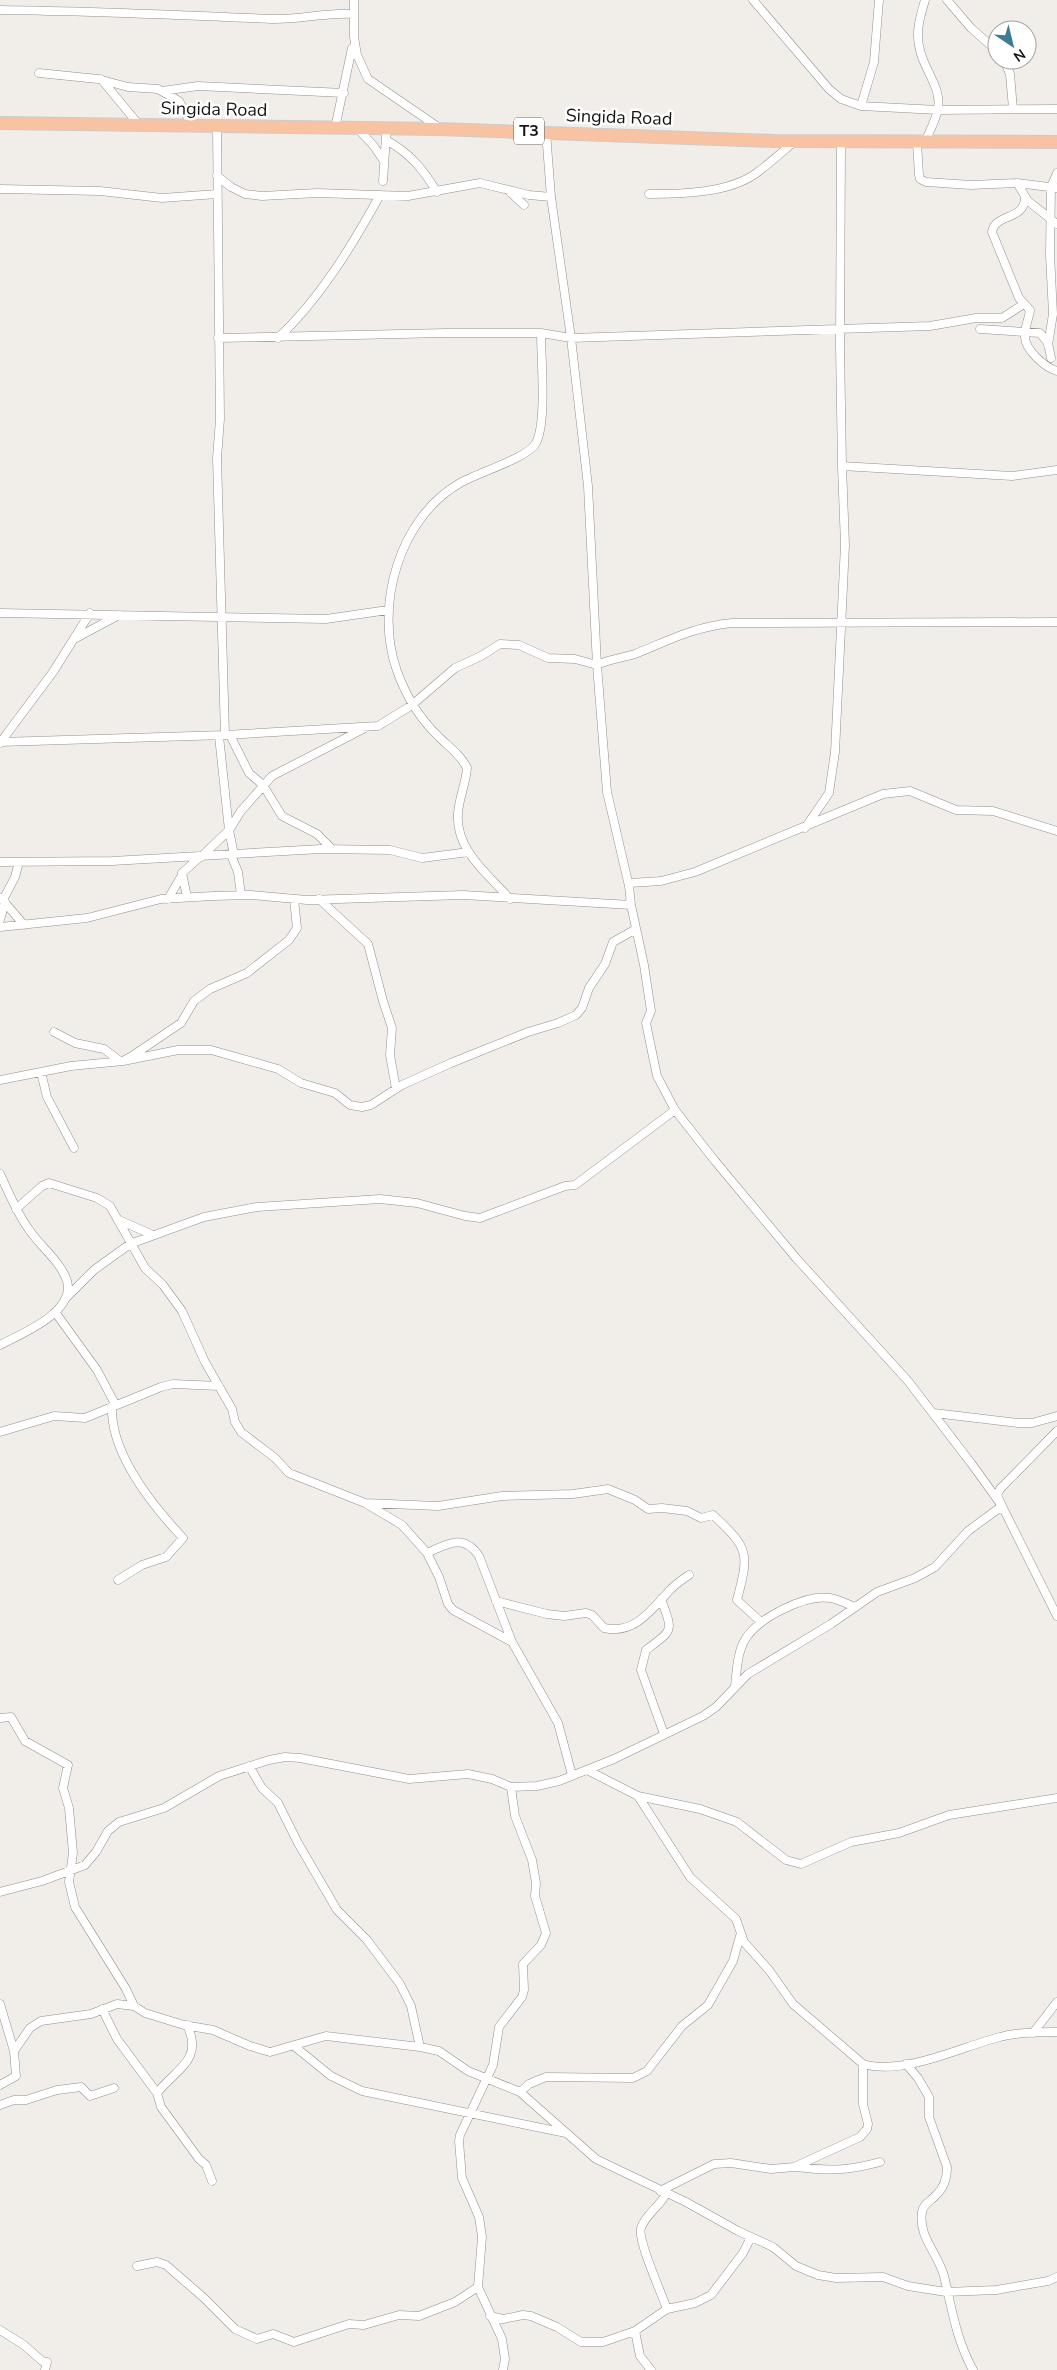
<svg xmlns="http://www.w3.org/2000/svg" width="1057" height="2370" font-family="'Nunito Sans',sans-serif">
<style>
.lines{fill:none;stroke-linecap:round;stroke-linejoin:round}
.minor-casing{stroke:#93908c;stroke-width:9}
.trunk-casing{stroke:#cccccb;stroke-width:14}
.minor{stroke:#fff;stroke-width:8}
.trunk{stroke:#f8c3a2;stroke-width:12}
.labels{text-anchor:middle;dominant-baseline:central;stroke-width:5;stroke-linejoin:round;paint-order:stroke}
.shield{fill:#fff;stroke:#5c5b5a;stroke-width:1}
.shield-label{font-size:16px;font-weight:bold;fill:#161514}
.street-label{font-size:18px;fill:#161514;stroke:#fff}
</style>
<rect width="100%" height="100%" fill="#f1eeea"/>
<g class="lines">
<g class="minor-casing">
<path id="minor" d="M354 0V37L357 55 368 79 441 129
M753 0 829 89 841 99 861 106 938 110 1057 109
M925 0C920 17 915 33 920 50 924 70 942 88 938 109 936 120 929 132 925 142
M947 0 971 28 997 51
M0 10C90 11 180 15 271 19 299 20 326 12 354 14
M1004 60 1010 74 1013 109
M39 73 98 79 128 87 158 89 179 101 193 127
M101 79 140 126
M162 91 198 86 344 93
M861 106 874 62 879 0
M217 127 220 419 217 458 225 735
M335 128 352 48
M357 128 373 145 384 161
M546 132 551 197 571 338 588 486 597 665 607 792 629 886 631 905 644 965 651 1011 646 1023 657 1076 675 1110 715 1161 796 1258 908 1381 971 1463 1002 1506 1057 1616
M386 140C411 154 422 168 437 192
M917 143 919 175 920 179 926 182 971 185 1017 183 1057 188
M217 176 231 187 245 194 262 196 317 193 408 196 480 183 529 195 551 197
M383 181 386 136
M1017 183 1028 201 1057 224
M0 189 100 191 162 198 217 194
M509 191 524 205
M649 194C682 194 728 193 755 174 769 164 782 152 795 141
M1025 198C1024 221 995 213 992 232L1019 298 1030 310C1029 319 1024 328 1025 337 1025 350 1046 368 1057 371
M980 329 1040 333 1048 343 1051 358
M218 338 446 333H541L571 338 930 326 976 318H1002L1024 304
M278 338C320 299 353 244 380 195
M1048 345 1053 314 1050 255 1051 187 1057 173
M842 466 1012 476 1057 470
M0 613 326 619 388 610
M76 638 119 615
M230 735 249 773 263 785 282 816 317 834 332 849
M219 736 229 830 234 855
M0 742 225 735 378 726 412 705 455 668 481 656 500 644 519 645 548 658 575 659 597 665C609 659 622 658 635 654 670 640 693 627 732 623L1057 622
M0 743 53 672 90 613
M805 828 829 793 835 752 845 545 842 466 840 346 841 142
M231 855 238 872 241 895
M201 857 229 830 241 811 272 776 365 728
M0 862 112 861 321 849 390 850 422 858 469 852
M629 886 630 883 661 881 695 872 883 794 910 791 956 810 993 811 1057 831
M187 897 182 873 200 857
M1 898 24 925
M168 899 182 875
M319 899 368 944 383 1001 392 1028 390 1055 396 1089
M510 899C488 874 455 850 458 813 459 798 466 783 467 768 461 755 449 747 439 737 419 718 406 696 397 671 374 606 399 518 460 483 477 473 528 458 536 443 547 422 541 359 541 333
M3 900 15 877 19 862
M0 920 5 902
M0 927 87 918 161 899 213 896 251 895 307 900 463 895 631 905
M54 1032 75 1043 104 1049 120 1061
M123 1061 178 1050H211L278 1069 301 1083 335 1093 350 1105 362 1107 371 1105 402 1085 451 1063 528 1032 558 1023 576 1015 582 1008 589 988 605 964 613 942 636 929
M41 1072 47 1097 74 1148
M0 1080 71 1066 123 1061 132 1056 181 1023 194 1001 210 989 247 973 289 940 297 928 294 899
M0 1174C9 1193 17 1214 30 1231 41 1247 61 1262 67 1281 76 1312 21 1334 0 1345
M16 1209 42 1186 49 1183 97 1198 110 1206 145 1268 163 1285 182 1311 205 1362 232 1409 235 1422 241 1432 275 1458 289 1473 365 1503 402 1525 427 1553 439 1577 448 1604 453 1610 512 1642
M119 1220 153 1235
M65 1299 94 1270 130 1244 204 1217 257 1207 380 1199 417 1203 465 1216 480 1218 565 1186 575 1185 675 1110
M55 1312 97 1370 115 1404
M112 1406C110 1453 153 1506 183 1538L166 1557 142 1565 118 1580
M934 1413 1018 1423H1032L1057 1416
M0 1432 54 1416 85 1418 161 1387 173 1384 219 1386
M365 1503 438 1506 502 1496 573 1494 608 1489 635 1500 648 1509 662 1508 687 1511 701 1518 713 1515C750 1549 749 1554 737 1600L761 1622
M427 1553C448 1544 463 1533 479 1556L512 1642 558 1723 572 1775
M661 1599C673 1632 674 1629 646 1650L641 1670 664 1734
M496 1601 547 1614 564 1616 586 1613 592 1615 604 1628C635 1635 652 1609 671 1589 676 1584 683 1579 689 1575
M735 1686C737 1670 737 1652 746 1638 759 1618 805 1594 830 1598 838 1599 847 1604 855 1607
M0 1718 11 1717 25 1741 68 1765 63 1788 69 1808 73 1853 69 1882 75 1907 126 1989 134 2006
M249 1766 262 1788 278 1803 298 1843 337 1910 367 1940 400 1984 411 2006 420 2047
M587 1770 638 1796 690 1877 736 1919 744 1942 769 1970 793 2004 863 2064C903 2076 960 2047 1000 2037 1017 2032 1039 2032 1057 2032
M638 1796 700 1809 737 1822 786 1860 801 1864 851 1842 899 1833 949 1815 1057 1798
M0 1892 42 1881 85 1865 96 1852 108 1831 119 1822 164 1808 219 1776 269 1760 285 1757 300 1758 409 1779 468 1774 492 1779 511 1787 537 1786 559 1781 614 1759 703 1716 716 1707 748 1674 831 1624 877 1592 915 1578 935 1567 968 1531 1002 1506 997 1495 1000 1489 1057 1431
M0 2004 14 2051
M102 2009 117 2039 157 2093 161 2107 199 2159 206 2165 212 2181
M1033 2033 1057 2002
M294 2046 331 2076 362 2091 566 2133
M906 2064 918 2078 929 2097V2117L947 2167C947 2177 944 2188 936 2195 931 2201 923 2204 922 2212 918 2237 938 2253 944 2276 952 2309 956 2339 973 2370
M0 2085 16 2076 14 2051 30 2028 41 2021 91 2014 117 2004 134 2006 145 2013 184 2025 213 2030 250 2046 270 2052 326 2036 420 2047 439 2051 468 2071 520 2092 596 2159 686 2202 738 2231 773 2247 796 2266 818 2275 836 2278 883 2277 908 2286 946 2292 996 2290 1048 2281 1057 2277
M520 2092 529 2084 546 2077 633 2078 647 2071 682 2026 708 2005 733 1961 740 1936
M157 2093C176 2069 204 2060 187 2025
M0 2105 14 2100H26L57 2090 81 2087 90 2096 114 2088
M796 2167C829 2171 847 2171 880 2162
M660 2191 714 2164 731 2163 771 2169 794 2167 860 2137 867 2129 868 2124 863 2104V2064
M666 2194C660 2206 645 2215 641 2228 637 2240 662 2294 667 2309
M137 2266 157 2262 166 2265 204 2298 235 2329 257 2339 273 2334 294 2342 349 2324 364 2325 399 2315 419 2316 455 2302 478 2287
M490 2316 503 2319 523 2315 531 2316 557 2327 581 2342H603L635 2331 667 2309 695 2303 711 2295 743 2253 751 2237
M0 2330 24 2345 42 2361 47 2362 45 2370
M635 2331 640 2356 651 2370
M503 2370 505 2359 502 2339 478 2287 482 2237 479 2217 462 2178 459 2141 460 2135 493 2065 499 2027 522 1997 524 1990 523 1964 541 1945 546 1933 535 1896 536 1883 532 1860 515 1816 511 1787"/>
</g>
<g class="trunk-casing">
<path id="trunk" d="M0 123 438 129 774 141 1057 142"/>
</g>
<use href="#minor" class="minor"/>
<use href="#trunk" class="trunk"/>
</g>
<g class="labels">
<rect class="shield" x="514" y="117.5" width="30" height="27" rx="4"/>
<g class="shield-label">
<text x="529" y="131">T3</text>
</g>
<g class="street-label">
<text transform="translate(214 109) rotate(1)">Singida Road</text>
<text transform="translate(619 117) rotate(2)">Singida Road</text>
</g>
</g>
<g transform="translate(1012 45) rotate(145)"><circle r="24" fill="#ffffff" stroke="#a2a1a1"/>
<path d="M0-4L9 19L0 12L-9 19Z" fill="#3e7d91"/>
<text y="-8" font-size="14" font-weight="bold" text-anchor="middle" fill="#161514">N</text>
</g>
</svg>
